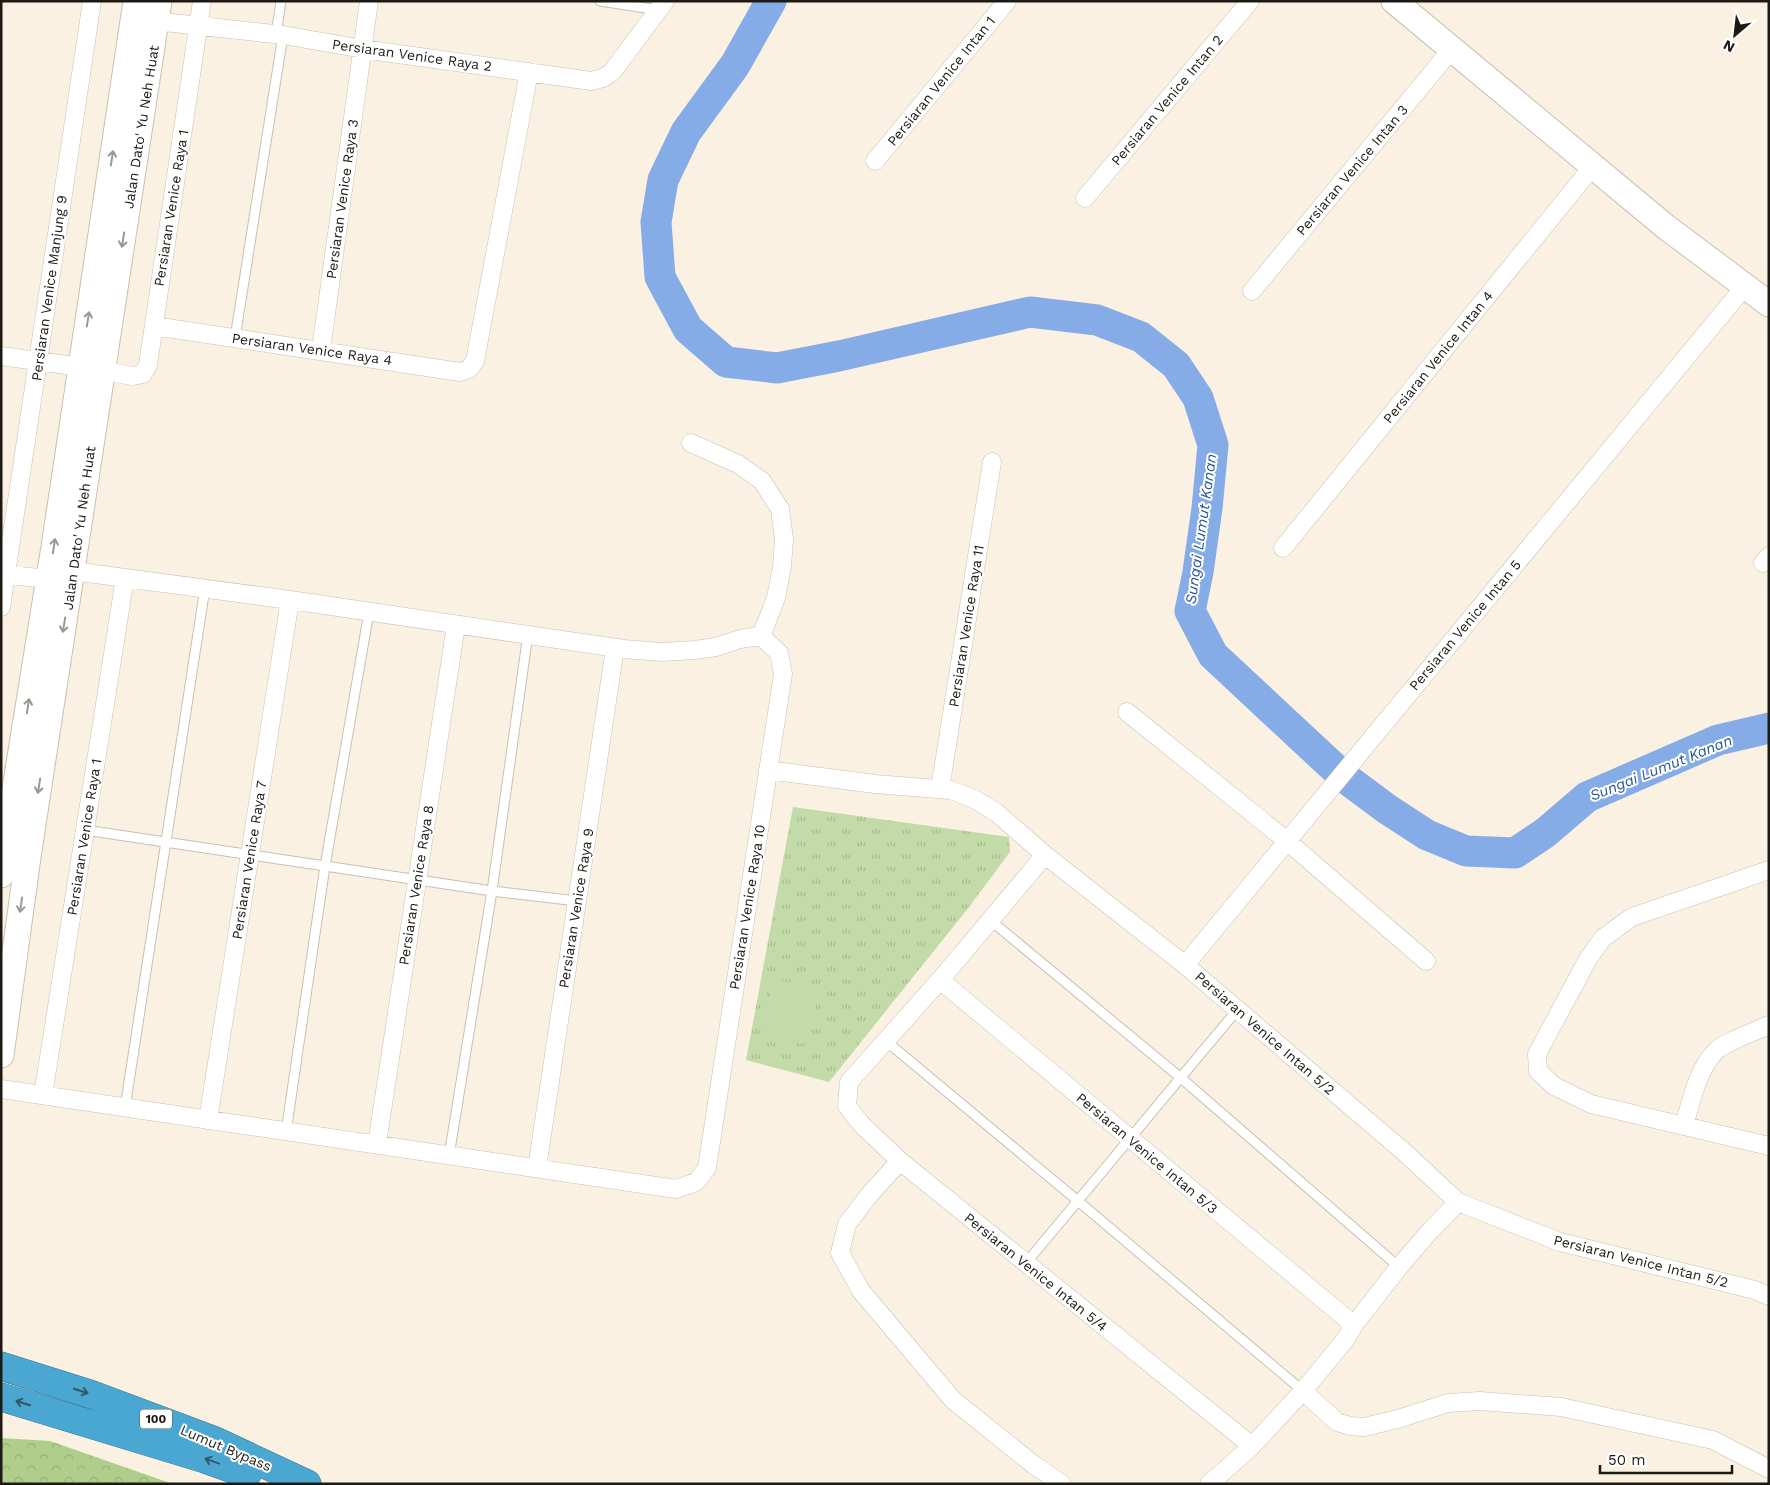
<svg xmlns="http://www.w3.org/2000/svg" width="1770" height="1485" font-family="'Work Sans',sans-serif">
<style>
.grass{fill:url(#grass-tufts)}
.forest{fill:url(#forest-crowns)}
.pitch{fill:#c3dba8}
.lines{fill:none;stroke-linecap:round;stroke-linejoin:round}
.river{stroke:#85ace6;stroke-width:31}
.lane-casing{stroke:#c9c0b1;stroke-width:11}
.street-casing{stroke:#c9c0b1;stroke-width:19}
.secondary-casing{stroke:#c9c0b1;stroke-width:27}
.highway-casing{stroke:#3a7690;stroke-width:29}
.lane{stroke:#fff;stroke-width:9}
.street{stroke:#fff;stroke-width:18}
.secondary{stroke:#fff;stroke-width:25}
.highway{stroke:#4aa7d2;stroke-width:28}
.oneway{stroke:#999895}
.oneway2{stroke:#315969}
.labels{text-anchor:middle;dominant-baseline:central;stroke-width:4;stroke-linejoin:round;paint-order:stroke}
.shield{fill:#fff;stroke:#615f5a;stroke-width:1}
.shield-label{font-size:12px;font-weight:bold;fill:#1d1a14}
.street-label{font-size:14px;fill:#1d1a14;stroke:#fff}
.water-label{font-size:15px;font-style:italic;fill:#26559b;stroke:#fff}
</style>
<defs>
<pattern id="grass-tufts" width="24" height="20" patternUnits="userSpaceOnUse" patternTransform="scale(1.25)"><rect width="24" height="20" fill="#c3dba8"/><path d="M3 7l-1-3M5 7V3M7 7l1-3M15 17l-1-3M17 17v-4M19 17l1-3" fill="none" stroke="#a7bb90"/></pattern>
<pattern id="forest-crowns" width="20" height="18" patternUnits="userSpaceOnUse" patternTransform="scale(1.25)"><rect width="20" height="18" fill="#afce8b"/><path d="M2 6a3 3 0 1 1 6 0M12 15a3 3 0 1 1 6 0" fill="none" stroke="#96b077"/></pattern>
</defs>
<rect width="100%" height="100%" fill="#fbf1e2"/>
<path class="grass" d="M793 807 1009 837 1010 852 969 907 829 1082 746 1060Z"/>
<path class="forest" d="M1 1438 50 1441 173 1484H1Z"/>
<path class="pitch" d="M773 980 821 986 806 1044 759 1039Z"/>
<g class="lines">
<path class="river" d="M771 1 735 65 686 132 663 180 656 222 660 277 688 329 726 362 777 368 839 356 1030 312 1097 320 1141 337 1176 365 1198 398 1213 445 1207 508 1198 572 1190 611 1213 655 1344 777 1387 809 1427 835 1466 851 1515 853 1545 833 1587 797 1718 740 1769 728"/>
<g class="lane-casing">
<path id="lane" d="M600 1 659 10
M276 35 281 1
M235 338 283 35
M85 830 492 891 577 901
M990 920 1181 1078 1399 1267
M886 1041 1078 1201 1303 1391
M125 1108 205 588
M286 1132 325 866 369 612
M449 1156 492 891 528 634
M1026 1263 1238 1009"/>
</g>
<g class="street-casing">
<path id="street" d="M145 20 283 35 363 49 591 81 603 78 612 72 665 1
M875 161 1007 1
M1085 198 1250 1
M1252 291 1451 50
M154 326 460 372 469 369 475 361 529 72
M321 350 369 1
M1 356 81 367
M103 371 133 376 143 374 148 365 202 1
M691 443 738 464 762 481 780 509 784 539 782 567 776 598 761 636
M1283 548 1593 166
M1763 563 1769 556
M73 571 290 600 624 649 662 652 695 650 716 647 740 639 761 636
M1 574 48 579
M1 607 92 1
M1127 712 1287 841 1426 961
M768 770 875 784 951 790 974 799 997 813 1045 855 1185 965 1403 1151 1458 1202 1560 1242 1755 1290 1769 1296
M940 789 992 462
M1045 855 940 980 849 1082 847 1106 861 1124 900 1161 1252 1446
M1769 870 1632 917 1603 938 1588 959 1537 1054 1538 1071 1554 1086 1591 1104 1769 1146
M1185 965 1745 286
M940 980 1354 1325
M1 1089 676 1189 696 1182 707 1168 783 674 779 653 761 636
M43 1095 125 578
M208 1120 290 600
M1684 1126C1691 1102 1698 1068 1716 1051 1725 1042 1756 1031 1769 1025
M377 1144 456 625
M900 1161 870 1194 847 1224 840 1253 861 1291 953 1400 1034 1465 1062 1484
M537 1168 615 648
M1303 1391 1337 1422 1350 1426 1364 1427 1398 1419 1448 1403 1480 1401 1561 1407 1713 1440 1769 1469
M1209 1484 1252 1446 1303 1391 1345 1340 1354 1325 1399 1267 1430 1231 1458 1202"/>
</g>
<g class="secondary-casing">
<path id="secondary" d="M1394 1 1666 227 1769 304
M1 875 54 547 136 1
M1 1055 28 857 159 1"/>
</g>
<g class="highway-casing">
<path id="highway" d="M1 1366 90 1394 213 1440 307 1484
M1 1397 205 1459 247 1474"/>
</g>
<use href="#lane" class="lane"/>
<use href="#street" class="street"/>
<use href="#secondary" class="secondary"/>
<use href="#highway" class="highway"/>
</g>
<defs><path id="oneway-shaft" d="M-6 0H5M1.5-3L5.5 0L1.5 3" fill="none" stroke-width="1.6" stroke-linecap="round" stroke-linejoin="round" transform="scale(1.25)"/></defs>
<g class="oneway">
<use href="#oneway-shaft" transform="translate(112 158) rotate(-81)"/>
<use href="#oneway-shaft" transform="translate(123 240) rotate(99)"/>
<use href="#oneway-shaft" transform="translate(88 319) rotate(-81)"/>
<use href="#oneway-shaft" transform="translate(54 546) rotate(-81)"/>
<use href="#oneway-shaft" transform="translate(64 625) rotate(99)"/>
<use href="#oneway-shaft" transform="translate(28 706) rotate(-81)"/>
<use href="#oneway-shaft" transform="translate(39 786) rotate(99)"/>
<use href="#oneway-shaft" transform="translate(21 905) rotate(98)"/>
</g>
<g class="oneway2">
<use href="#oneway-shaft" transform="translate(81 1391) rotate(18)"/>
<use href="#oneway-shaft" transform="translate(23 1403) rotate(-163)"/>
<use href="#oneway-shaft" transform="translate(212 1461) rotate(-160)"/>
</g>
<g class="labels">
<rect class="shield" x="140" y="1409.5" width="32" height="19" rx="4"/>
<g class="shield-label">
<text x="156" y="1419">100</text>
</g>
<g class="street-label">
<text transform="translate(412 55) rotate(8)">Persiaran Venice Raya 2</text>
<text transform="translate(941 81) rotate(-51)">Persiaran Venice Intan 1</text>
<text transform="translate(1167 100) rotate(-50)">Persiaran Venice Intan 2</text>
<text transform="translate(141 127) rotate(-81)">Jalan Dato' Yu Neh Huat</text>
<text transform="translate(1352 170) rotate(-50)">Persiaran Venice Intan 3</text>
<text transform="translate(342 199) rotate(-82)">Persiaran Venice Raya 3</text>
<text transform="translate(171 208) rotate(-81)">Persiaran Venice Raya 1</text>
<text transform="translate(49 288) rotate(-82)">Persiaran Venice Manjung 9</text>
<text transform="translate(312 349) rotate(8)">Persiaran Venice Raya 4</text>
<text transform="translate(1438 357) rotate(-51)">Persiaran Venice Intan 4</text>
<text transform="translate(79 528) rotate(-82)">Jalan Dato' Yu Neh Huat</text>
<text transform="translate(1465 625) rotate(-50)">Persiaran Venice Intan 5</text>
<text transform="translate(966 626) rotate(-81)">Persiaran Venice Raya 11</text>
<text transform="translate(84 837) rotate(-81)">Persiaran Venice Raya 1</text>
<text transform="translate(249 860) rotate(-81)">Persiaran Venice Raya 7</text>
<text transform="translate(416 885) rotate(-81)">Persiaran Venice Raya 8</text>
<text transform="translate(747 907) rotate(-81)">Persiaran Venice Raya 10</text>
<text transform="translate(576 908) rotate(-81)">Persiaran Venice Raya 9</text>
<text transform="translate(1265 1033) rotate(41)">Persiaran Venice Intan 5/2</text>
<text transform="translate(1147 1153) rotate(40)">Persiaran Venice Intan 5/3</text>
<text transform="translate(1641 1261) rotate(14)">Persiaran Venice Intan 5/2</text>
<text transform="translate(1036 1272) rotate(39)">Persiaran Venice Intan 5/4</text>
<text transform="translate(226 1448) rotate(23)">Lumut Bypass</text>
</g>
<g class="water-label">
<text transform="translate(1201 529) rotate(-82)">Sungai Lumut Kanan</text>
<text transform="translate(1661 768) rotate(-22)">Sungai Lumut Kanan</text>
</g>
</g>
<rect width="1770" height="1485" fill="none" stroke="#1d1a14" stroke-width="5"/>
<g transform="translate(1735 35) rotate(208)" stroke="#ffffff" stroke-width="4" paint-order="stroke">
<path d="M0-4L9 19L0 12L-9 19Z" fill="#1d1a14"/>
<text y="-8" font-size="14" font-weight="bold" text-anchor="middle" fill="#1d1a14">N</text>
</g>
<path d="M1600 1465v8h132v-8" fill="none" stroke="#1d1a14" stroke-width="2.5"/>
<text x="1608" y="1465" font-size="15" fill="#1d1a14" stroke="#ffffff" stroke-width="4" paint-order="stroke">50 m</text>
</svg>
